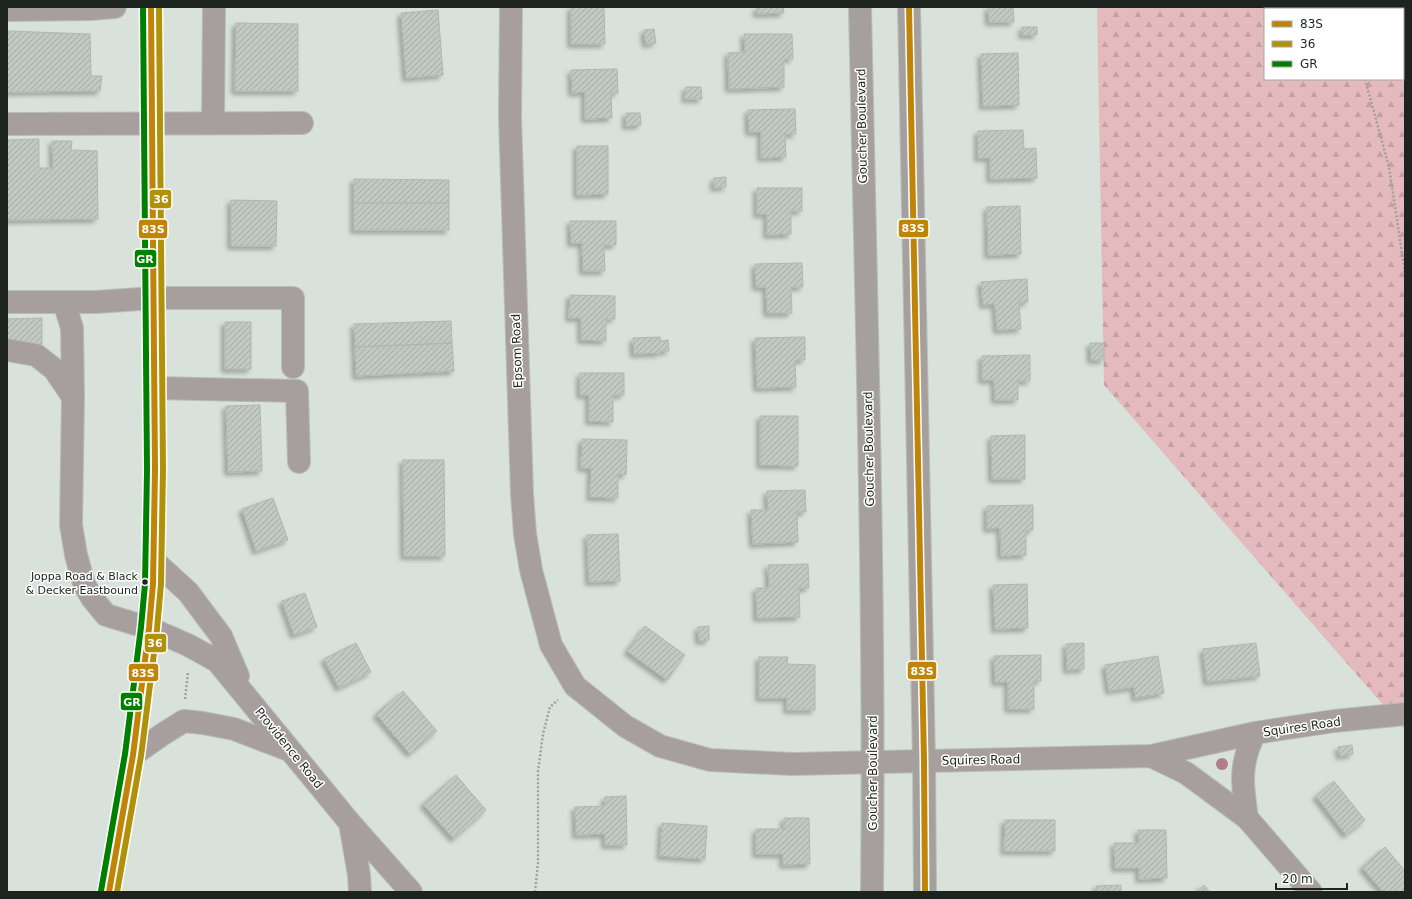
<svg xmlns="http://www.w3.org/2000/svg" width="1412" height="899" font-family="'DejaVu Sans',sans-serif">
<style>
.forest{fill:url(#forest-firs);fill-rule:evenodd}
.building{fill:url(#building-hatch);stroke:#b0b7b1;filter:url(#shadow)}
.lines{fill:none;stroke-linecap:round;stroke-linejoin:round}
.minor-casing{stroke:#b7beb9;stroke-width:24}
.major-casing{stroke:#b7beb9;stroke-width:24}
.path{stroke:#a19f9c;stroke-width:2.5;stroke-dasharray:2 2;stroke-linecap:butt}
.minor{stroke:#a69f9e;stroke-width:22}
.major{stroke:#a5a09e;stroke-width:22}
.bus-1-casing{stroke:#fff;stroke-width:9}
.bus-2-casing{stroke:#fff;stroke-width:9}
.bus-3-casing{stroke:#fff;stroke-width:9}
.bus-1{stroke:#c08508;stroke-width:6}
.bus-2{stroke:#b0910a;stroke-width:6}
.bus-3{stroke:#008000;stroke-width:6}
.tree{fill:#b37d88}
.bus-dot{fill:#1d231e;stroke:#fff;stroke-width:1.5}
.labels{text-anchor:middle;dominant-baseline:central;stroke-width:3;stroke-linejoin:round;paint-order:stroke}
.bus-label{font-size:11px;fill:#1d231e;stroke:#fff;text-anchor:end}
.street-label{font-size:12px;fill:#1d231e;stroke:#fff}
.line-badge{stroke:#fff;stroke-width:1.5}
.badge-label{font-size:11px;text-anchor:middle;font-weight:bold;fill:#fff}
</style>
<defs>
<pattern id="forest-firs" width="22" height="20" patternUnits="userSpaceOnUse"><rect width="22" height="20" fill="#e5babe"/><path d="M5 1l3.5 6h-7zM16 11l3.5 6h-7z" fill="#c4a0a3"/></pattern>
<pattern id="building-hatch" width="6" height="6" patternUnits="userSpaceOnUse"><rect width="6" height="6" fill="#c1c7c2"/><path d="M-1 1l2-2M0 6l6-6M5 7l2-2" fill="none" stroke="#a5aba6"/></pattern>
<filter id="shadow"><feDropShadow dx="-3.5" dy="3.5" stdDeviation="2" flood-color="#0004"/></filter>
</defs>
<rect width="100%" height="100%" fill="#d8e1da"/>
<path class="forest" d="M1097 7H1405V730L1104 385ZM1265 9H1403V79H1265Z"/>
<path class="building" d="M571 7H604L605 44H571Z
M757 7H783L784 13 757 14Z
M988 7H1013L1014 22H989Z
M438 10 443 75 406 78 401 13Z
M236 23 298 24V91H235Z
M1022 27H1037V35H1022Z
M654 29 656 43 646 44 644 30Z
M7 31 90 34 91 76H102L100 91 7 92Z
M744 34H792L793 59H784V87L729 89 728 53 745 52Z
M1018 53 1019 105 983 106 981 54Z
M617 69 618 93H611L612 118 585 119V92L572 93 571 70Z
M686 87H701L702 99H685Z
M795 109 796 134H785L786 157 761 158V132H749L748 110Z
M626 113H640L641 125 626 126Z
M1023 130 1024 149 1036 148 1037 178 990 179V158H978V131Z
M39 139V168H53L52 141H72L71 150 97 151 98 219 7 220V140Z
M577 146H608V194L577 195Z
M726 177V187L714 188V178Z
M354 179 449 180V203H354Z
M757 188H802V211H791V234L767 235V214H757Z
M231 200 277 201 276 246H231Z
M354 203H449V230H354Z
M1020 206 1021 254 988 255 987 207Z
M570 221H616V245H604L605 271H583L582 243H571Z
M802 263 803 287H791L792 313H767L766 287H756L755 264Z
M1027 279 1028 302 1019 303 1021 329 997 330 995 304 983 305 981 282Z
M570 295 615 296V319H606V341L581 340V318H569Z
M42 318V345H7V319Z
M451 321 452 343 355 347 354 324Z
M225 322H251V369H225Z
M660 337 661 341 668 340 669 351H660V353L634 354 633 338Z
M805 337V360H795L796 387 757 388 755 338Z
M452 343 454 371 356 376 355 347Z
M1090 343H1104V360H1091Z
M1030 355V381H1018V400H995L994 380H982V356Z
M580 373H624V395H613V422L589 421V395H580Z
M260 405 262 471 228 472 226 406Z
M760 416H798V466L760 465Z
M1025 435V479H992L991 436Z
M582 439 627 440 626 475 618 474V498L590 497 591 468H581Z
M403 460H444L445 556H404Z
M805 490 806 512H797L798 542 753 544 751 510H768L767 491Z
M273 498 288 540 256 551 242 509Z
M1033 505V530H1026V555L1001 556 1000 528 987 529V506Z
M618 534 620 581 589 582 587 535Z
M808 564 809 588H799L800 617 757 618 756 588H769L768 565Z
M1027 584 1028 628 995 629 993 585Z
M305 593 317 627 294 635 282 601Z
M645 626 685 655 667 680 627 651Z
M709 626V640L699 641 698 627Z
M356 643 371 672 339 688 324 659Z
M1084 643V669L1067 670 1066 644Z
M1256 643 1260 676 1207 682 1203 649Z
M1041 655V681H1034V709H1008V682H995L994 656Z
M1158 656 1164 693 1135 698 1134 687 1109 691 1105 665Z
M759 657H788L787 664 815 665V710H787V698H759Z
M403 691 437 731 410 754 376 714Z
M1352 745 1353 754 1340 756 1338 747Z
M456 775 486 810 454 839 423 804Z
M1334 781 1365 820 1346 835 1316 796Z
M626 796 627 845H605V834L576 835 575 807 605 806V797Z
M784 818H809L810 864 783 865V854H756V829H784Z
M1005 820H1055V851H1004Z
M662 823 707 826 705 859 660 856Z
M1138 830H1166L1167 878 1139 879V868H1115L1114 843H1139Z
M1385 847 1405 871V892H1383L1362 867Z
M1121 885V892H1096V886Z
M1204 885 1210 892H1196Z"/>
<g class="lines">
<g class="minor-casing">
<path id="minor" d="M511 7 510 117 522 494 525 534 531 570 551 645 575 686 625 726 660 746 710 760 792 764 1151 756 1255 733 1334 721 1405 714
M7 10 91 9 115 7
M213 123 214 7
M7 124 302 123
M7 302H96L154 298H293V367
M7 350 36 355 54 369 73 397 72 328 64 302
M155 388 297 391 299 462
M73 397 71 525 76 555 84 584 92 598 106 615 149 628 188 645 217 661 350 823 411 892
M154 561 188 592 221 636 238 676
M133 755 163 734 184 721 203 723 234 729 289 750
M1151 756 1186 773 1247 818 1311 892
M1247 818C1242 785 1239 764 1255 733
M350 823 359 875 360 892"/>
</g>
<g class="major-casing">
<path id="major" d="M860 7C866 302 875 597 872 892
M909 7 924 761 925 892
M109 892 133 755 149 628 153 584 155 470 151 7"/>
</g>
<path class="path" d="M1347 7V9
M1365 79 1389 167 1405 273
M185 699 188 672
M535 892 538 863V771L543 734 550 707 558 700"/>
<use href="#minor" class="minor"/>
<use href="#major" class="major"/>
<g class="bus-1-casing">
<path id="bus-1" d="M909 7 924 761 925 892
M109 892 133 755 149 628 153 584 155 470 151 7"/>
</g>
<g class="bus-2-casing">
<path id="bus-2" d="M117 892 141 756 157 629 161 584 163 470 159 7"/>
</g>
<g class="bus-3-casing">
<path id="bus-3" d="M101 891 125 754 141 627 145 584 147 470 143 7"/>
</g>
<use href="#bus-1" class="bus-1"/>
<use href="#bus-2" class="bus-2"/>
<use href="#bus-3" class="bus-3"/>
</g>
<circle class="tree" cx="1222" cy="764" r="6"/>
<circle class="bus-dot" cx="145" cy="582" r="3.5"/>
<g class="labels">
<g class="bus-label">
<text x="138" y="576">Joppa Road &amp; Black<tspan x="138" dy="14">&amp; Decker Eastbound</tspan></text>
</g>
<g class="street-label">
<text transform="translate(862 126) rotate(-91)">Goucher Boulevard</text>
<text transform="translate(517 351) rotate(-92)">Epsom Road</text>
<text transform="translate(869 449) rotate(-91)">Goucher Boulevard</text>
<text transform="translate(1302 727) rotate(-8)">Squires Road</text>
<text transform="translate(289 748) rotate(51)">Providence Road</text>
<text transform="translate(981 760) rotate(-1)">Squires Road</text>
<text transform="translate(873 773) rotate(-90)">Goucher Boulevard</text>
</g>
</g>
<g class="line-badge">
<rect x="149" y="189" width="23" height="20" rx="4" fill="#b0910a"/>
<rect x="898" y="219" width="31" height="19" rx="4" fill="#c08508"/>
<rect x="138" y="219" width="30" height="20" rx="4" fill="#c08508"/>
<rect x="134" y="249" width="23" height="19" rx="4" fill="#008000"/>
<rect x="144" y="633" width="23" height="20" rx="4" fill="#b0910a"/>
<rect x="907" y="661" width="30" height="19" rx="4" fill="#c08508"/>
<rect x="128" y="663" width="31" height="19" rx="4" fill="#c08508"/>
<rect x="120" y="692" width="23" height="19" rx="4" fill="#008000"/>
</g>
<g class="badge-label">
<text x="161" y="203">36</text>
<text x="913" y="232">83S</text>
<text x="153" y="233">83S</text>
<text x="145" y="263">GR</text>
<text x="155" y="647">36</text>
<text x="922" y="675">83S</text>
<text x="143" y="677">83S</text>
<text x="132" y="706">GR</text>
</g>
<rect width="1412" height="899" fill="none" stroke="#1d231e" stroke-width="16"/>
<rect x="1264" y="8" width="140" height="72" fill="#ffffff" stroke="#a5a7a5"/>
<rect x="1272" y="21" width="20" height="6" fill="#c08508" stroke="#a5a7a5"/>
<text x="1300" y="28" font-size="12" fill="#1d231e">83S</text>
<rect x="1272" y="41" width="20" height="6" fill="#b0910a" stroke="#a5a7a5"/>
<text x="1300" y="48" font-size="12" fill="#1d231e">36</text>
<rect x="1272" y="61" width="20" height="6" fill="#008000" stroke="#a5a7a5"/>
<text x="1300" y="68" font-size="12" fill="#1d231e">GR</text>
<path d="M1276 883v6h71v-6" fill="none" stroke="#1d231e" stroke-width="2"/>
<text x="1282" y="883" font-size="12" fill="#1d231e" stroke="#ffffff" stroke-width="3" paint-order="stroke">20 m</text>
</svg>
